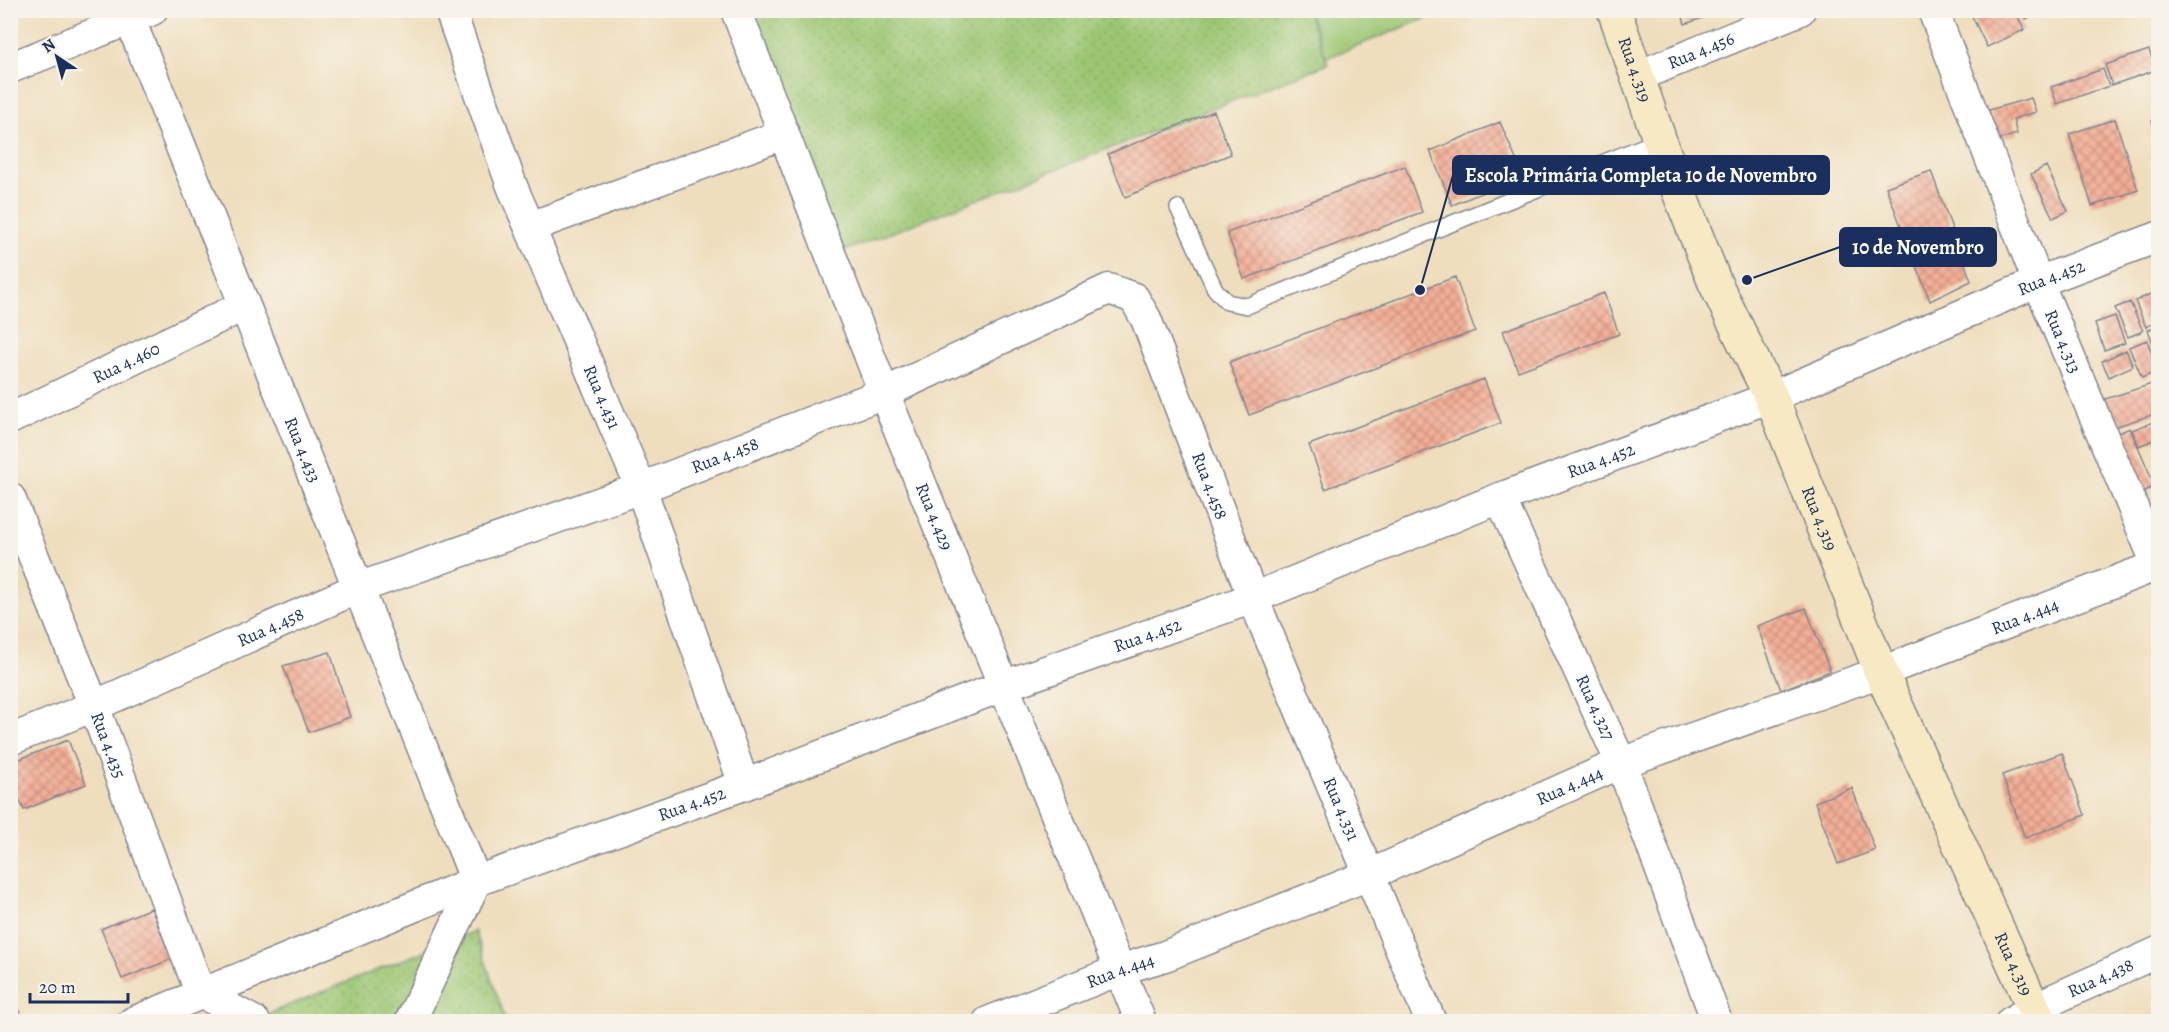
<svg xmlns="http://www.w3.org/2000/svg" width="2169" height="1032" font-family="Alegreya,serif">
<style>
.grass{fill:url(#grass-dots);stroke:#5b7a68;stroke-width:1.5}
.park{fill:#9bc672;stroke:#5b7a68;stroke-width:1.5}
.building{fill:url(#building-cross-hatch)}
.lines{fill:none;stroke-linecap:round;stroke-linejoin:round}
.lane-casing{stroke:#85868e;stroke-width:18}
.street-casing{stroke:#85868e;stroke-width:33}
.secondary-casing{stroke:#85868e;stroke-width:36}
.lane{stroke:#fff;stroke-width:15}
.street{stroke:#fff;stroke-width:30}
.secondary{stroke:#f6e9c3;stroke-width:33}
.labels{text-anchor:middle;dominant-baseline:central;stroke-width:6;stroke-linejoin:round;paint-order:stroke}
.street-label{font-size:18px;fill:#1b2f5e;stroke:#f7f3e8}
.leader{fill:none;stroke:#1b2f5e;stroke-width:2}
.callout-dot{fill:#1b2f5e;stroke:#f7f3e8;stroke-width:2}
.callout{fill:#1b2f5e;stroke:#1b2f5e;stroke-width:2}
.callout-label{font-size:20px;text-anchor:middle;font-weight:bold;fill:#fff}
</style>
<defs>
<pattern id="grass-dots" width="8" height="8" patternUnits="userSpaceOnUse" patternTransform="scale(1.5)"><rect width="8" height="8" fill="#9bc672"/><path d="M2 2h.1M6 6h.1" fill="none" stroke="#85aa65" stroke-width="1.8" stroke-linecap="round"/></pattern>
<pattern id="building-cross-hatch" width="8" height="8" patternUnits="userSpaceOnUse" patternTransform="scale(1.5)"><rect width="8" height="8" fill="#f4af97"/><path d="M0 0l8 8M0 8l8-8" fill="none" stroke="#c58f7e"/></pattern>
</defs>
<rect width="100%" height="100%" fill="#f7f3e8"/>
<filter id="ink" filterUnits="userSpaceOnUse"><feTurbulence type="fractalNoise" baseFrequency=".0167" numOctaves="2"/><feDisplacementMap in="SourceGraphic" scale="12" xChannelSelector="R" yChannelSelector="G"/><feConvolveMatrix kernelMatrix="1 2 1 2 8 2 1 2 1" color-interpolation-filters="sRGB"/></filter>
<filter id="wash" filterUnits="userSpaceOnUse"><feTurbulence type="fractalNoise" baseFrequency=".008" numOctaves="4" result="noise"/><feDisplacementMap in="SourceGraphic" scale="24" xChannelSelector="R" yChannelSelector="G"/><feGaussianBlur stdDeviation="1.35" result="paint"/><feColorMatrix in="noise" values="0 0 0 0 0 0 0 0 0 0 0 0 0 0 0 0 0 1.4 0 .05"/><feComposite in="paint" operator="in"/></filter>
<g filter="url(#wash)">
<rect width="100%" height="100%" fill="#efdebd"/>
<path class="grass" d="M736 11H1307L1328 64 831 256Z
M475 931 506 1021 247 1022Z"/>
<path class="park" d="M1308 11H1445L1326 58Z"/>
<g id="blocks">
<path class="building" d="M1681 10H1723V11L1685 24Z
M1969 10H2015L2024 30 1987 47Z
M2022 10H2045L2026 19Z
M2149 50 2156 70 2112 85 2105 65Z
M2103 69 2109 86 2057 104 2051 87Z
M2031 98 2036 112 2013 119 2017 134 1998 140 1989 110Z
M1214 111 1231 154 1125 197 1108 154Z
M2158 118V138L2152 121Z
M2115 119 2138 190 2092 206 2069 134Z
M1500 122 1523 176 1452 205 1430 151Z
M1405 166 1422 212 1244 279 1227 233Z
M2046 166 2068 211 2053 218 2031 174Z
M1931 171 1971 281 1930 301 1886 187Z
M1455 277 1475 331 1249 415 1229 362Z
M2158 291V321L2146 327 2135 301Z
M1604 293 1619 334 1518 371 1503 331Z
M2130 302 2143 331 2128 337 2115 308Z
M2115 316 2125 343 2104 350 2095 323Z
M2158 327V350L2156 351 2148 330Z
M2147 340 2158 371 2142 378 2129 347Z
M2126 350 2133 366 2109 377 2102 361Z
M1484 379 1501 423 1325 489 1309 445Z
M2158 382V413L2108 429 2099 401Z
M2156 421 2158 438 2139 446 2132 430Z
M2130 428 2155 486 2139 494 2114 435Z
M1806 608 1830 671 1781 690 1757 626Z
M330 652 350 717 309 732 283 666Z
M68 740 86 784 24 810 10 778V763Z
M2062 753 2085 815 2025 838 2002 775Z
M1852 788 1875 850 1838 864 1815 802Z
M151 908 172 959 122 979 101 929Z
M10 990H11L24 1022H10Z"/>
</g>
</g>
<g filter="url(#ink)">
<use href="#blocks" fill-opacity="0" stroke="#85868e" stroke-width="1.5"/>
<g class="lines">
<g class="lane-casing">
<path id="lane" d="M1178 208 1215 289 1227 302 1247 306 1659 140"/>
</g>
<g class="street-casing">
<g id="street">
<path id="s1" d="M126 10 476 881 410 1022"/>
<path id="s2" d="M450 10 512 186 641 488 744 785"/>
<path id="s3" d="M736 10 884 393 1141 1022"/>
<path id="s4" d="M1933 10 2038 282 2158 567"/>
<path d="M10 68 152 10"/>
<path id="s5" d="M1636 77 1800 10"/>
<path d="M530 227 784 134"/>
<path id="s6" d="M10 419 243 306"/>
<path id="s7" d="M10 498 94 706 200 992 255 1022"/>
<path id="s8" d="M1500 498 1621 763 1717 1022"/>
<path id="s9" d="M10 740 94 706 358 588 641 488 884 393 1109 289 1134 298 1146 319 1253 598 1431 1022"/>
<path id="s10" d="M133 1022 476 881 744 785 1003 686 1253 598 1500 498 1771 397 2038 282 2158 237"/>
<path id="s11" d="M988 1022 1122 969 1165 956 1369 875 1621 763 1881 672 2158 565"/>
<path id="s12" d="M2011 1022 2034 1008 2158 952"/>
</g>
</g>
<g class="secondary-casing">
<g id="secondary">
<path id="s13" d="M1614 10 1669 167 1715 283 1771 397 1881 672 2040 1022"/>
</g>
</g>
<use href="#lane" class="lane"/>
<use href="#street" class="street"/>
<use href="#secondary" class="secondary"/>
</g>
</g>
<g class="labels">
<g class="street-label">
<text stroke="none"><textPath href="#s5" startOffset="70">Rua 4.456</textPath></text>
<text stroke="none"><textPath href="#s13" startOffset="63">Rua 4.319</textPath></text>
<text stroke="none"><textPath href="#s10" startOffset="2058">Rua 4.452</textPath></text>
<text stroke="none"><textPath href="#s4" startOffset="356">Rua 4.313</textPath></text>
<text stroke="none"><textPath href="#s6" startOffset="129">Rua 4.460</textPath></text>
<text stroke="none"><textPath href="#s2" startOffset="416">Rua 4.431</textPath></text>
<text stroke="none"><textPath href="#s1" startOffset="474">Rua 4.433</textPath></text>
<text stroke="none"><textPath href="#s9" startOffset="770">Rua 4.458</textPath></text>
<text stroke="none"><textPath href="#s10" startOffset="1572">Rua 4.452</textPath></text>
<text stroke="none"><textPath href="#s9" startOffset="1418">Rua 4.458</textPath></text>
<text stroke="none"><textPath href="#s3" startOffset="544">Rua 4.429</textPath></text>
<text stroke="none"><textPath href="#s13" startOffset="549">Rua 4.319</textPath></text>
<text stroke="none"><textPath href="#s11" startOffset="1114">Rua 4.444</textPath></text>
<text stroke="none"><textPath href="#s9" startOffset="284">Rua 4.458</textPath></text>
<text stroke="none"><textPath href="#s10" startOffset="1086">Rua 4.452</textPath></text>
<text stroke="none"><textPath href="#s8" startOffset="230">Rua 4.327</textPath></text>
<text stroke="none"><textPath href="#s7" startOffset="266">Rua 4.435</textPath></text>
<text stroke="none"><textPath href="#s11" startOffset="628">Rua 4.444</textPath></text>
<text stroke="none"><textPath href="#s10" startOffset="600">Rua 4.452</textPath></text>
<text stroke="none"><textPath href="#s9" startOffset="1767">Rua 4.331</textPath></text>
<text stroke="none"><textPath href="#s13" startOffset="1035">Rua 4.319</textPath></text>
<text stroke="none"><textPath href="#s11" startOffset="142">Rua 4.444</textPath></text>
<text stroke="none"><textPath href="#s12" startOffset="100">Rua 4.438</textPath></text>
</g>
</g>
<path class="leader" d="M1420 290L1453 175M1747 280L1840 247"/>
<g class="callout-dot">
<circle cx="1420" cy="290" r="6"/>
<circle cx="1747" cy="280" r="6"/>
</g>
<g class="callout">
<rect x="1453" y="156" width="376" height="38" rx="6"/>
<rect x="1840" y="228" width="156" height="38" rx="6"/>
</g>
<g class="callout-label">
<text x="1641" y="182">Escola Primária Completa 10 de Novembro</text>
<text x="1918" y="254">10 de Novembro</text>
</g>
<rect width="2169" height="1032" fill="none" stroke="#f7f3e8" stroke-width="36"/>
<g transform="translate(57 57) rotate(324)" stroke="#f7f3e8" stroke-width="4.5" paint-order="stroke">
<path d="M0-4.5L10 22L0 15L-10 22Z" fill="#1b2f5e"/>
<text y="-9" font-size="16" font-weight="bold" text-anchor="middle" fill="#1b2f5e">N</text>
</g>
<path d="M30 993v9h98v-9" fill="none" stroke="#1b2f5e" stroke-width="3"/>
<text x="39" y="993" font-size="18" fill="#1b2f5e" stroke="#f7f3e8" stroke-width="4.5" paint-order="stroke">20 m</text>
</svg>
